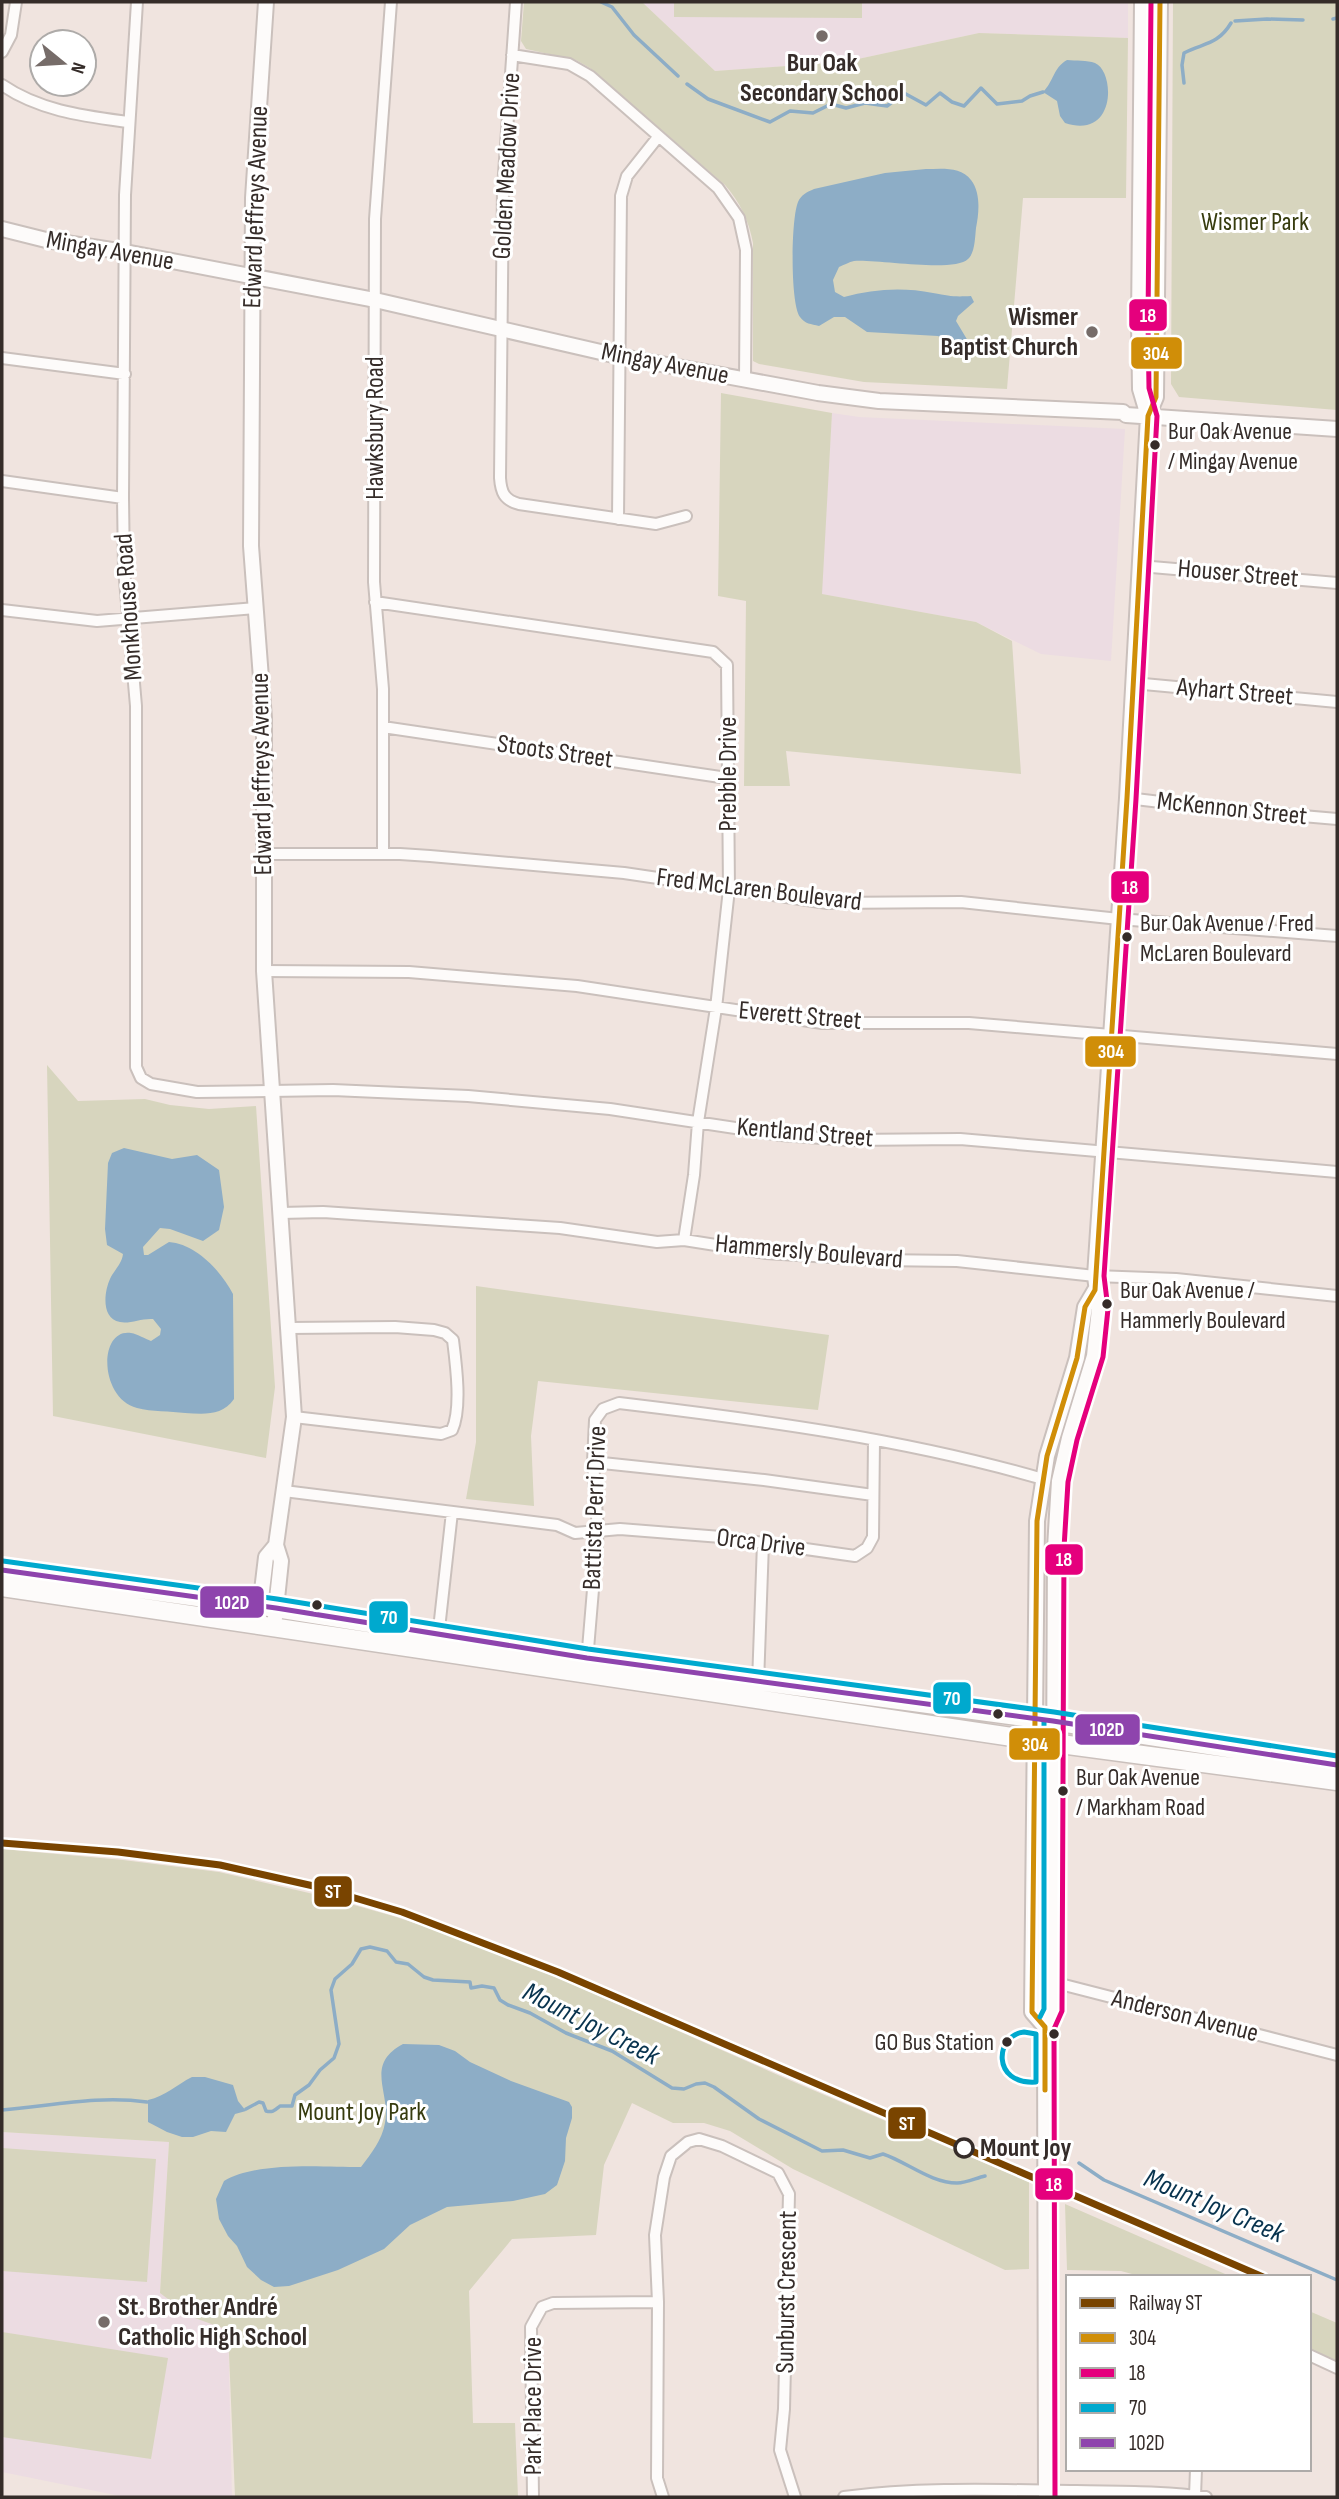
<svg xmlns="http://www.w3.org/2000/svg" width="1339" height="2499" font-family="'Sofia Sans Condensed',sans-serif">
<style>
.education{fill:#ecdce2}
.green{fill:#d7d5be}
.water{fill:#8dadc6}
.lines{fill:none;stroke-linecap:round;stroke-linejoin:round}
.stream{stroke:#8dadc6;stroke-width:3.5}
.minor-casing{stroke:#cac0bc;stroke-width:14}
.tertiary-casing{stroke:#cac0bc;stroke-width:18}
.primary-casing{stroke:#cac0bc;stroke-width:21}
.minor{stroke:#fdfbfa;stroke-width:10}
.tertiary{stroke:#fdfbfa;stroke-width:14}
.primary{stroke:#fdfbfa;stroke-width:18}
.bus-1-casing{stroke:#fff;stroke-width:10}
.bus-2-casing{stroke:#fff;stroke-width:10}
.bus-3-casing{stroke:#fff;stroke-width:10}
.bus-4-casing{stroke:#fff;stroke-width:10}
.bus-1{stroke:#d08e08;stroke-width:5}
.bus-2{stroke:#e5007d;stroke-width:5}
.bus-3{stroke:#00a9ce;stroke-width:5}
.bus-4{stroke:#8e44ad;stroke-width:5}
.rail-1-casing{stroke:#fff;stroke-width:12}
.rail-1{stroke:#794400;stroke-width:7}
.poi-dot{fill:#766c69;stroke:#fff;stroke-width:2.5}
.bus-dot{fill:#352c29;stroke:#fff;stroke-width:2.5}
.stop-dot{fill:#fff;stroke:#352c29;stroke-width:3.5}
.labels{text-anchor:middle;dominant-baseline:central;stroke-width:6;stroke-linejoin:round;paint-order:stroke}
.bus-label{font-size:24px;fill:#352c29;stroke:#fff;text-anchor:start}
.poi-label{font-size:26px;font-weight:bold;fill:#352c29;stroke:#fff}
.street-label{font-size:26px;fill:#352c29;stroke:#fff}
.park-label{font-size:26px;fill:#373c0f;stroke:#fff}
.stop-label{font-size:26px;font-weight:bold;fill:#352c29;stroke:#fff;text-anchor:start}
.water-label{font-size:28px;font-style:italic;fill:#08334e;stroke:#fff}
.line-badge{stroke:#fff;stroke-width:2.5}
.badge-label{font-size:19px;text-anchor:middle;font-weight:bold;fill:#fff}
</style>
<rect width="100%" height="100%" fill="#f0e4df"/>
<path class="education" d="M642 2H1128V38L979 33 844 62 715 71Z
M832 413 859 417 1125 429 1111 661 1041 654 976 622 821 594Z
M2 2132 169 2142 160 2293 228 2330 232 2497H125L2 2472Z"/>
<path class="green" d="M524 2H642L715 71 844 62 979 33 1128 38 1126 198H1023L1007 389 864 382 759 364 753 361V243C749 221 740 202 725 185L590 68 576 60 526 49 521 41Z
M674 2H862V18L674 17Z
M1173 2H1337V410L1179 397 1171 384Z
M721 393 832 413 822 594 976 622 1012 641 1021 774 786 751 790 786H744L746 601 718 596Z
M47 1065 78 1101 145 1099 170 1105 209 1109 256 1106 275 1387 266 1458 53 1416Z
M476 1286 829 1335 818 1410 538 1381 531 1436 534 1506 466 1499 476 1442Z
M2 1849 123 1860 219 1872 322 1896 393 1916 439 1931 563 1980 787 2079 1029 2182V2269L1005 2270 793 2169 730 2131 704 2123H673L632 2103 604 2165 596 2235 512 2239 469 2291 473 2423H515L518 2497H235L228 2330 192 2317 160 2293 169 2142 2 2132Z
M2 2148 156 2159 147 2282 2 2271Z
M1065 2204 1232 2277H1143L1121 2271 1067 2270Z
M1309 2311 1337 2323V2362L1309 2349Z
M2 2332 168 2358 151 2459 2 2437Z"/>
<path class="water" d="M1067 60C1076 61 1087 60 1095 63 1115 71 1117 140 1065 123L1060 116 1057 101 1043 92C1054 81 1053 68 1067 60Z
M926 169C941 169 961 166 971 180 981 193 979 213 976 228 975 237 975 253 968 259 954 273 877 259 854 261 849 262 844 265 839 267L833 280 835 292 844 297C873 289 903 287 933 293 950 296 953 297 971 296L974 302 958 316 956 321 968 341 967 348 961 350 938 336 867 332 845 317H834L819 326C811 324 805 324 800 317 790 303 791 219 798 202 801 195 807 192 814 189L885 173Z
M124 1148 172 1159 197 1155 219 1170 224 1207 219 1230 203 1241 170 1229 160 1228 143 1247 144 1255H148L169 1242C196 1244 221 1271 233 1294L234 1399C222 1416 205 1414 185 1413 170 1411 152 1412 137 1408 99 1398 98 1328 131 1333 138 1334 145 1339 151 1341L160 1335 161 1329 153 1319C142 1318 130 1324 120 1322 101 1319 104 1292 110 1279 114 1270 122 1264 123 1254L107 1245 105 1229 108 1163 112 1153Z
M403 2044 439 2045 455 2051 470 2062 511 2081 569 2102 572 2107V2118L566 2138 565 2161 557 2185 545 2194 513 2201 447 2207 410 2225 384 2249 338 2270 289 2286 274 2287 261 2280 247 2267 237 2246 228 2236 219 2219 216 2199 224 2181C258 2161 322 2167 361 2167 371 2154 382 2140 385 2123 391 2092 364 2065 403 2044Z
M192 2077H205L233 2085 238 2101 246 2111 235 2114 226 2132 211 2131 193 2137H182L167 2132 148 2122V2100C166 2096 176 2085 192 2077Z"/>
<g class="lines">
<path class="stream" d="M601 2 612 7 634 35 678 76
M1333 19 1337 18
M1235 21 1267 19 1303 20
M1184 83 1182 65 1184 53C1203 43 1218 45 1231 23
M687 84 708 99 770 122 790 111 813 113 831 104 846 108 865 103 887 106 904 93 926 105 940 93 952 102 964 106 981 88 997 104 1022 101 1030 96 1043 92
M246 2109 259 2102 263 2103 266 2111C273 2113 275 2110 280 2106H292L295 2095 309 2085 320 2070 334 2058 339 2044 331 1990 335 1979 352 1964 361 1949 370 1947 387 1951 396 1962 408 1964 424 1977 433 1980 470 1982 471 1988 482 1986 494 1988 500 2000 508 2005 530 2013 566 2033 612 2051 672 2088 684 2089 696 2084 705 2083 714 2087 759 2119 822 2151 843 2150 870 2158 883 2154C907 2162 931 2183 957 2183 967 2183 976 2178 985 2176
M2 2110C51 2106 98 2095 147 2102
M1079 2163 1104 2180 1337 2280"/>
<g class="minor-casing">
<path id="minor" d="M137 2 125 195 123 498 124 569 136 706V1067L141 1078 151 1084 197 1092 333 1090 468 1096 610 1109 781 1135 849 1140 960 1139 1337 1172
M516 2 503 188 500 478C501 492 504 500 519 504L656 524 686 516
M2 52 11 35 16 2
M512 55 569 64 590 76 718 188 739 218 746 250 745 379
M2 85C40 111 84 116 128 122
M2 358 125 374
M2 481 123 498
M618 519 621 196 627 176 658 137
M1140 566 1337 583
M375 602 713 652 727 665 729 889 716 1008 698 1122 694 1175 684 1240
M2 610 97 621 256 608
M1133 683 1337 702
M383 727 727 778
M1127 798 1211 808 1337 819
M264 854H400L430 856 624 873 827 903 961 902 1119 919 1337 936
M383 854V689L374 582 375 219 391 2
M264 971 409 972 577 986 822 1023H969L1337 1054
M281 1213 323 1212 560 1228 657 1242 684 1240 766 1253 877 1260 957 1261 1095 1276 1176 1279 1337 1296
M289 1328 395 1327 434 1330 445 1333 453 1340C456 1364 462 1409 452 1430L441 1434 294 1417
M593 1462 764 1480 873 1495
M284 1491 557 1525 575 1533 620 1529 721 1537 855 1556 867 1548 873 1537 874 1440
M436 1634 440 1620 452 1512
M587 1661 598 1530 593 1462 595 1420 603 1409 619 1403C762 1420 905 1439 1043 1479
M758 1683 763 1543
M1033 1977 1337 2055
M1309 2355 1337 2368
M1195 2496 1196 2469
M533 2497 531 2327 542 2307 553 2303 658 2302
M663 2497 657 2478 658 2302 655 2235 664 2177 671 2156 688 2142 699 2139 722 2146 778 2173 789 2194 784 2409 780 2450 795 2497
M844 2497C921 2487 999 2490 1076 2491 1119 2492 1163 2491 1206 2497"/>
</g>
<g class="tertiary-casing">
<path id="tertiary" d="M266 2 253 198 251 546 264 718V971L294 1417 276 1545 281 1561 274 1627
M2 229 46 240 125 252 375 300 618 356 818 393 879 401 1123 412 1126 415 1337 429
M1148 416 1156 397 1160 2
M259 1616 266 1557 276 1545
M1045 2027 1032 2012 1037 1521 1047 1456 1077 1358 1085 1307 1095 1290
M1046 2497 1045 2027 1053 2011 1055 1548 1059 1481 1069 1438 1094 1356 1099 1309 1095 1276 1127 798 1148 416 1140 389 1139 322 1142 2"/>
</g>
<g class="primary-casing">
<path id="primary" d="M2 1570 276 1608 587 1658 1053 1721 1337 1765
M2 1587 1053 1743 1337 1781"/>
</g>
<use href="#minor" class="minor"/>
<use href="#tertiary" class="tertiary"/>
<use href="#primary" class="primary"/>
<g class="bus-1-casing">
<path id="bus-1" d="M1045 2090V2027L1032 2012 1037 1521 1047 1456 1077 1358 1085 1307 1095 1290 1127 798 1148 416 1156 397 1160 2"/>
</g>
<g class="bus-2-casing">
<path id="bus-2" d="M1055 2497 1054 2029 1062 2011 1064 1548 1068 1482 1077 1440 1103 1357 1108 1309 1104 1276 1136 799 1157 416 1149 388 1148 322 1151 2"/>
</g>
<g class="bus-3-casing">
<path id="bus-3" d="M3 1561 277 1599 588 1649 1054 1712 1337 1756
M1040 2017 1044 2009V1721
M1024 2032 1036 2034V2082C991 2085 995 2035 1024 2032Z"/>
</g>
<g class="bus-4-casing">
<path id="bus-4" d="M2 1570 276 1608 587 1658 1053 1721 1337 1765"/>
</g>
<use href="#bus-1" class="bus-1"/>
<use href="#bus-2" class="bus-2"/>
<use href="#bus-3" class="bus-3"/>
<use href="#bus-4" class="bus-4"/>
<g class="rail-1-casing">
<path id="rail-1" d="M2 1843 118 1852 220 1865 318 1887 402 1912 558 1972 1263 2277"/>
</g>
<use href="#rail-1" class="rail-1"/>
</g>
<g class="poi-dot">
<circle cx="822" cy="36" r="7"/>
<circle cx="1092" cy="332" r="7"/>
<circle cx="104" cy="2322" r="7"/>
</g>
<g class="bus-dot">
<circle cx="1155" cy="445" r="6"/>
<circle cx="1127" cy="937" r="6"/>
<circle cx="1107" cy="1304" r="6"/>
<circle cx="317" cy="1605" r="6"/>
<circle cx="998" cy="1714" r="6"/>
<circle cx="1063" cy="1791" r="6"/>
<circle cx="1054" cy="2034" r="6"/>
<circle cx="1007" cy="2042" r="6"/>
</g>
<circle class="stop-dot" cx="964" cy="2148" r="9"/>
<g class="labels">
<g class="bus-label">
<text x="1168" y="431">Bur Oak Avenue<tspan x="1168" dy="30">/ Mingay Avenue</tspan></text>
<text x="1140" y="923">Bur Oak Avenue / Fred<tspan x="1140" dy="30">McLaren Boulevard</tspan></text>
<text x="1120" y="1290">Bur Oak Avenue /<tspan x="1120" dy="30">Hammerly Boulevard</tspan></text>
<text x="1076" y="1777">Bur Oak Avenue<tspan x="1076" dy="30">/ Markham Road</tspan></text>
<text x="994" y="2042" text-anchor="end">GO Bus Station</text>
</g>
<g class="poi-label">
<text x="822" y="63">Bur Oak<tspan x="822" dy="30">Secondary School</tspan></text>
<text x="1078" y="317" text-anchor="end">Wismer<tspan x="1078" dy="30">Baptist Church</tspan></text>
<text x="118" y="2307" text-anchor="start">St. Brother André<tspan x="118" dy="30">Catholic High School</tspan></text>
</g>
<g class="street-label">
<text transform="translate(507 166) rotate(-87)">Golden Meadow Drive</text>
<text transform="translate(256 207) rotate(-88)">Edward Jeffreys Avenue</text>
<text transform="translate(110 251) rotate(10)">Mingay Avenue</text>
<text transform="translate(665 364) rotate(11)">Mingay Avenue</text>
<text transform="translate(375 428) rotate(-90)">Hawksbury Road</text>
<text transform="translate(1238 574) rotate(5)">Houser Street</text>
<text transform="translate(129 607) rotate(-94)">Monkhouse Road</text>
<text transform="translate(1235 692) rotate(5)">Ayhart Street</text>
<text transform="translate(555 752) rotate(8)">Stoots Street</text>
<text transform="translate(262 774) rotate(-91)">Edward Jeffreys Avenue</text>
<text transform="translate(728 774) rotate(-90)">Prebble Drive</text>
<text transform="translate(1232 809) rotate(6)">McKennon Street</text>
<text transform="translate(759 890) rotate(7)">Fred McLaren Boulevard</text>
<text transform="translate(800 1016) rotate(5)">Everett Street</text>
<text transform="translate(805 1133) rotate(5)">Kentland Street</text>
<text transform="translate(809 1252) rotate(5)">Hammersly Boulevard</text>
<text transform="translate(595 1508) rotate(-88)">Battista Perri Drive</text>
<text transform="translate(761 1543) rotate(7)">Orca Drive</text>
<text transform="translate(1185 2016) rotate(14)">Anderson Avenue</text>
<text transform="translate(787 2292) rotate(-89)">Sunburst Crescent</text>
<text transform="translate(533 2406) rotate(-90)">Park Place Drive</text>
</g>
<g class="park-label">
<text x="1255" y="222">Wismer Park</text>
<text x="362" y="2112">Mount Joy Park</text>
</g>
<g class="stop-label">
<text x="980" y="2148">Mount Joy</text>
</g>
<g class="water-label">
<text transform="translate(591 2024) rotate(27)">Mount Joy Creek</text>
<text transform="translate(1214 2206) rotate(23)">Mount Joy Creek</text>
</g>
</g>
<g class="line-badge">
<rect x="1128" y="298" width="40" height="34" rx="7" fill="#e5007d"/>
<rect x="1130" y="336" width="53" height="34" rx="7" fill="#d08e08"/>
<rect x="1110" y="870" width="40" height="34" rx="7" fill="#e5007d"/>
<rect x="1084" y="1035" width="53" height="33" rx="7" fill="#d08e08"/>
<rect x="1044" y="1543" width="40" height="33" rx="7" fill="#e5007d"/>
<rect x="199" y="1585" width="66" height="34" rx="7" fill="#8e44ad"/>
<rect x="368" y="1600" width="41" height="34" rx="7" fill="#00a9ce"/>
<rect x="932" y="1681" width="40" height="34" rx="7" fill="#00a9ce"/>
<rect x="1074" y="1713" width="67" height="33" rx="7" fill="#8e44ad"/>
<rect x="1008" y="1727" width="53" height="34" rx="7" fill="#d08e08"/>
<rect x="313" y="1875" width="40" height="33" rx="7" fill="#794400"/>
<rect x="887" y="2106" width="40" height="34" rx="7" fill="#794400"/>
<rect x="1034" y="2167" width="40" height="34" rx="7" fill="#e5007d"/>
</g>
<g class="badge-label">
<text x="1148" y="322">18</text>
<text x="1156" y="360">304</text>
<text x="1130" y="894">18</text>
<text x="1111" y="1058">304</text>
<text x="1064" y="1566">18</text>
<text x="232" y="1609">102D</text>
<text x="389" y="1624">70</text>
<text x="952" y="1705">70</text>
<text x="1107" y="1736">102D</text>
<text x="1035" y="1751">304</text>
<text x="333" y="1898">ST</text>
<text x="907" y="2130">ST</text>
<text x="1054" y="2191">18</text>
</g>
<rect width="1339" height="2499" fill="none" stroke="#352c29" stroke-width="7"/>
<rect x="1066" y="2275" width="245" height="196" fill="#ffffff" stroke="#aeaba9" stroke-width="2"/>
<rect x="1080" y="2298" width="35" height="10" fill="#794400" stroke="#aeaba9" stroke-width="2"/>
<text x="1129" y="2310" font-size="21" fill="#352c29">Railway ST</text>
<rect x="1080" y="2333" width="35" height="10" fill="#d08e08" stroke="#aeaba9" stroke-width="2"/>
<text x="1129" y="2345" font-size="21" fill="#352c29">304</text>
<rect x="1080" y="2368" width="35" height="10" fill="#e5007d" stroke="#aeaba9" stroke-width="2"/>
<text x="1129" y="2380" font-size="21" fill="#352c29">18</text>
<rect x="1080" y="2403" width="35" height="10" fill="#00a9ce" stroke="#aeaba9" stroke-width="2"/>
<text x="1129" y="2415" font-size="21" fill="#352c29">70</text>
<rect x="1080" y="2438" width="35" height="10" fill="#8e44ad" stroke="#aeaba9" stroke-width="2"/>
<text x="1129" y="2450" font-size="21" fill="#352c29">102D</text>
<g transform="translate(63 63) rotate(108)"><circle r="33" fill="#ffffff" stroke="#aeaba9" stroke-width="2"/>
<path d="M0-5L12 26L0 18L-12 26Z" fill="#766c69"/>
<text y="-10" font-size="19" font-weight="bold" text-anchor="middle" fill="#352c29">N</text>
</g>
</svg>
